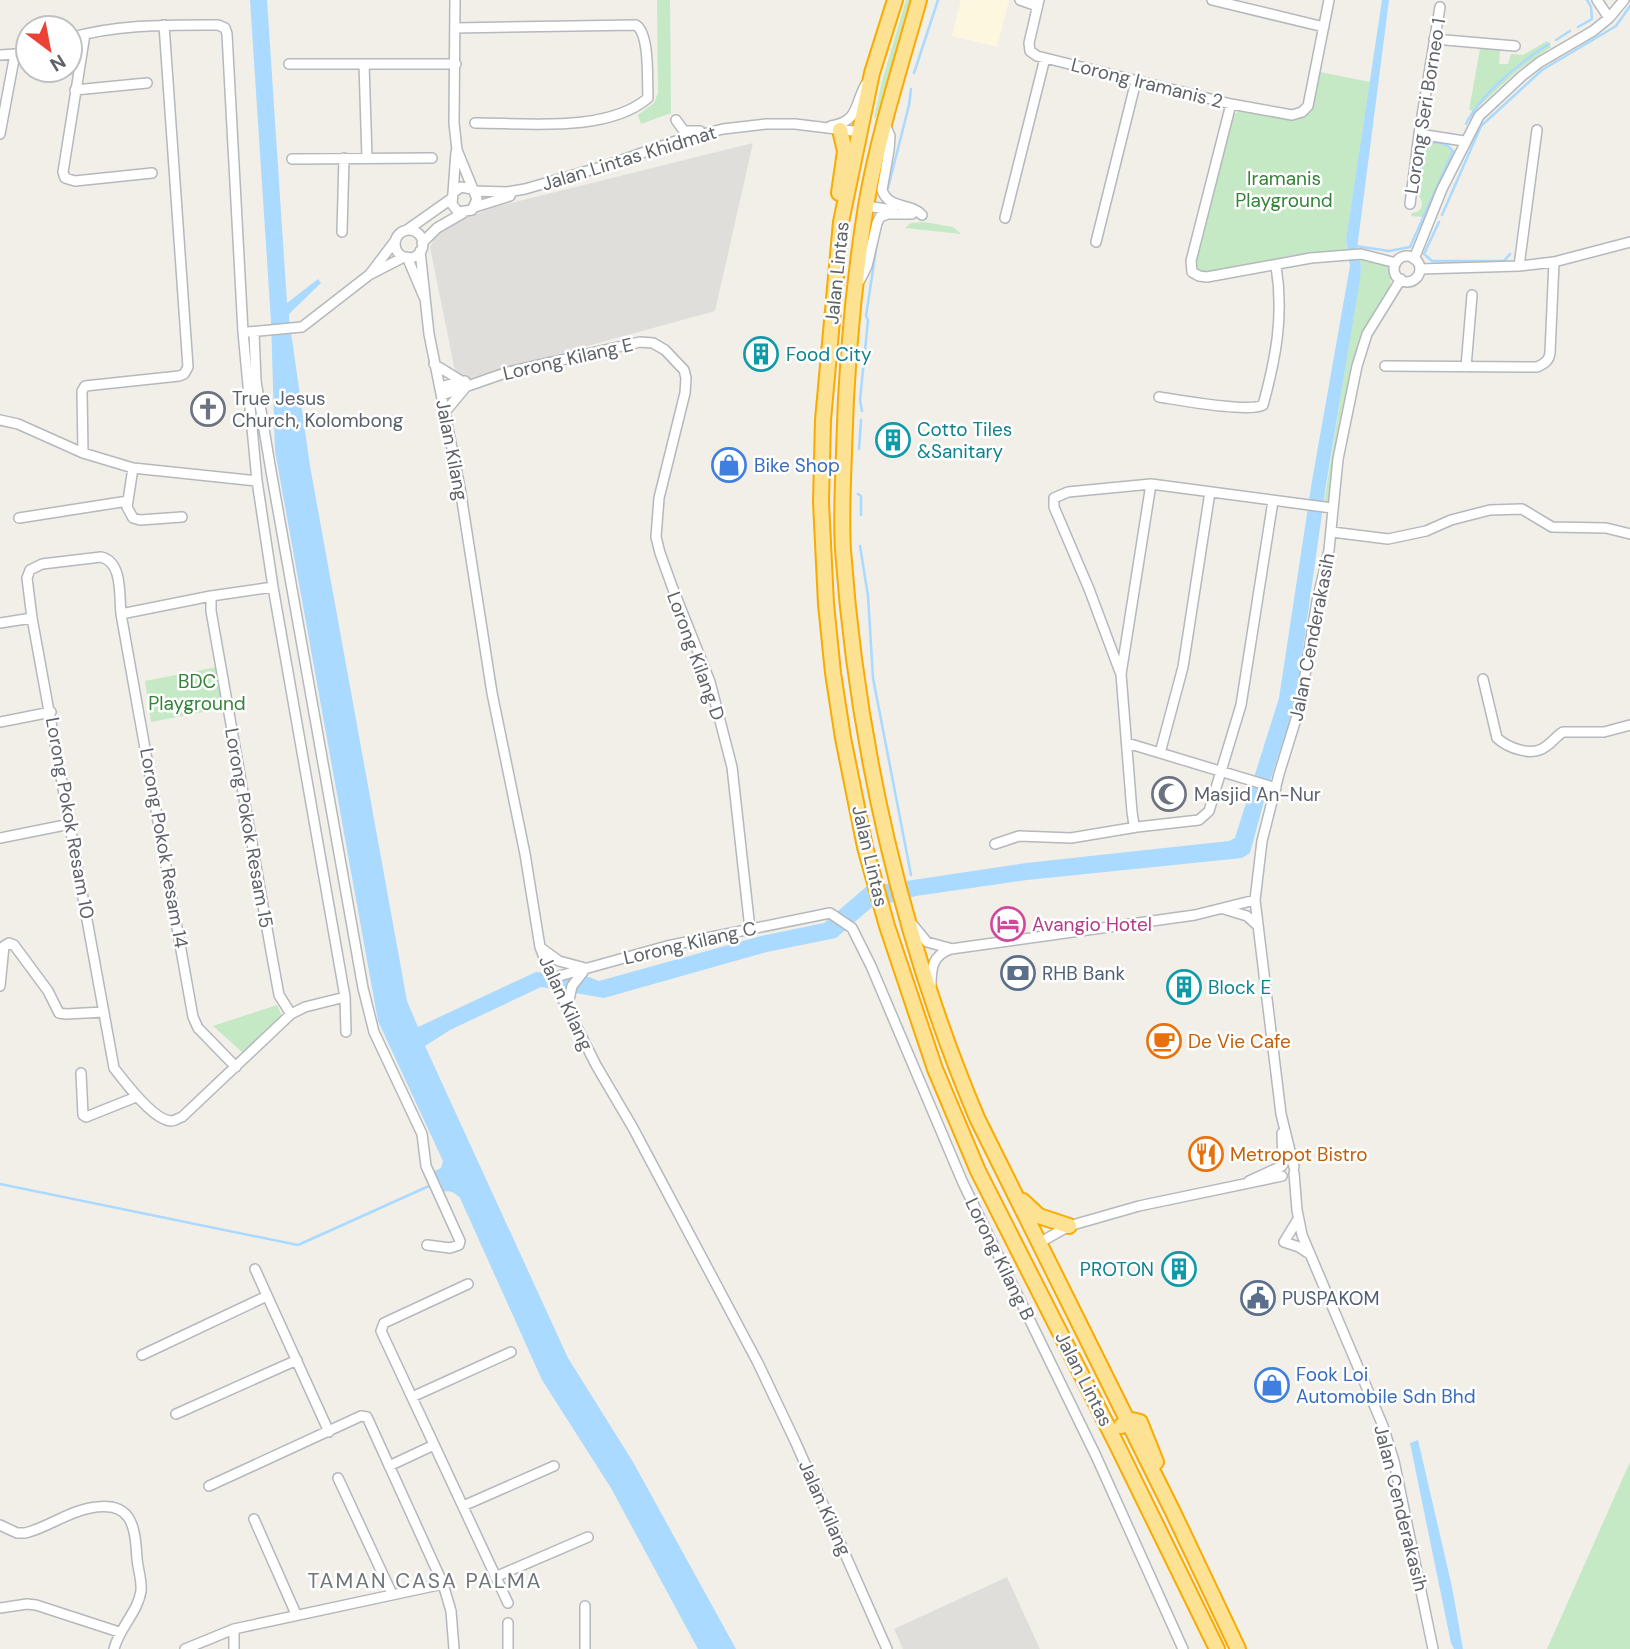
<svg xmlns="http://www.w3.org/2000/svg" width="1630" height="1649" font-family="'DM Sans',sans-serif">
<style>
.commercial{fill:#fef7e0}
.industrial{fill:#e0deda}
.green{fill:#c5e8c5}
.water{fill:#aadaff}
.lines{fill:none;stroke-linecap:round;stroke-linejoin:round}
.stream{stroke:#aadaff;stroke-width:2.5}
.minor-casing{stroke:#b5b8bc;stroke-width:12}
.highway-casing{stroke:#f9ab00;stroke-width:18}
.minor{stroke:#fff;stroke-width:9}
.highway{stroke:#fde293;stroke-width:14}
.labels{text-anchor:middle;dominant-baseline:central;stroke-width:5;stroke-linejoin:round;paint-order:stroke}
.street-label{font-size:19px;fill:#5f6368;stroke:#fff}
.park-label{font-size:19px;fill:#348238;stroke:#fff}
.culture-label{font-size:19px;fill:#0d838f;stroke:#fff;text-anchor:start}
.worship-label{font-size:19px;fill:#5b616d;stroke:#fff;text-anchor:start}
.shop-label{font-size:19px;fill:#366cbe;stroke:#fff;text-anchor:start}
.hotel-label{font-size:19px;fill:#b23c85;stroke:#fff;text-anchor:start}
.service-label{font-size:19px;fill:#4e5e75;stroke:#fff;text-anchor:start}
.food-label{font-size:19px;fill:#c56008;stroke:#fff;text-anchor:start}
.neighbourhood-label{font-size:21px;letter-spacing:2px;fill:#70757a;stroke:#fff}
</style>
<rect width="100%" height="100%" fill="#f1efe8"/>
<path class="commercial" d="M961 0H1009L997 47 952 36Z"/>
<path class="industrial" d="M753 143 715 311 467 379 455 371 430 247 435 236 460 220 495 207Z
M1007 1577 1040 1649H903L894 1629Z"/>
<path class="green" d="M657 0H670L671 113 641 124 638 115 654 103 658 93Z
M906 0H910L876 117 874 118 882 81Z
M1547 41 1551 47 1517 71 1474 111 1469 110 1480 49 1500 48 1499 64H1508L1511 54 1523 55Z
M1320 72 1370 82 1346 240 1347 250 1309 254 1207 272 1199 271 1194 263 1231 116 1243 109 1297 120C1316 113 1316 89 1320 72Z
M1431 143 1445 145 1452 151 1423 217 1411 216 1412 213C1419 213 1423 208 1422 201L1418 195 1425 149Z
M924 222 953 227 961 234 905 228 911 223Z
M1359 259 1386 264C1405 281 1368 320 1360 339 1353 357 1351 377 1347 397 1340 432 1334 467 1329 503H1324L1361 267Z
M217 667 224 708 151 722 145 681Z
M277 1005 282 1016 242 1052 213 1026Z
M1630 1462V1649H1547Z"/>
<path class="water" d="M250 0H267L287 303 318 279 321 283 289 314V318L310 466 407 1001 418 1027 536 972 589 977 599 981 761 936 824 923 866 887 1026 863 1229 841 1235 838 1279 698 1312 481 1350 266 1346 240 1382 0H1389L1357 249 1361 267 1360 279 1326 485 1295 705 1267 790 1250 853 1242 858 1027 880 916 896 871 908 836 938 767 952 604 998 541 987 450 1030 425 1046 568 1358 633 1462 736 1649H698L611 1488 542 1380 460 1198C451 1188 444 1191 433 1195L424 1176 441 1168 443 1161 378 1021 275 451 271 321Z
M1418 1440 1452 1587 1463 1649H1454L1451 1643 1410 1443Z"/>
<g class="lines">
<path class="stream" d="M1578 27 1592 19 1591 7 1587 0
M1556 40 1570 31
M914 73 938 0
M1466 124C1481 94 1520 62 1549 44
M888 188 909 105 911 89
M1442 215 1481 126 1542 70 1616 26 1630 6
M1439 222 1424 254 1432 261H1504L1510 254
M1356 246 1389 251 1410 247 1453 151C1447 143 1435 140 1425 145L1418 193
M862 411 860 400 868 320 866 316 878 236
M859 449 861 420
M858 494 861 496V515
M860 546 868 596 873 678 911 875
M0 1184 298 1245 429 1186"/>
<g class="minor-casing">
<path id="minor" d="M455 0 454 123 457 150 477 199 472 210 458 212 452 204 453 193 461 187 472 189
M1020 0 1037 6
M1039 0 1029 43 1030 51 1037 56 1231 104 1292 115 1302 112 1308 106 1329 0
M1212 0 1324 27
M1597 0 1609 18
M455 28 636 25C650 34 647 80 648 98 607 133 526 123 475 123
M85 34 63 172 65 178 75 181 152 173
M70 38C118 24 169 25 218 25L225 28 227 34 243 332 257 481 273 587 345 997 305 1007 291 1014 182 1117C178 1118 175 1121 171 1121 153 1120 124 1081 114 1068L32 618 27 578 30 570 42 564 101 557C123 562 119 595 121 614L211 596 273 587
M1434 39 1515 46
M0 55 15 54 28 51
M289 64H456
M364 64 367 158
M75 90 147 83
M1231 104 1191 261 1192 272 1199 276 1207 277 1311 258 1361 254 1396 263
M676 120 684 131H700
M885 124 890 136 889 150 882 190C889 210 910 202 922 215
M831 126C860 121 854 104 866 84
M0 134 15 54
M1419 134 1464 141
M292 159 432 158
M474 191 507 192 525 189 608 165 676 141 723 129 766 124H795L861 132
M453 193 456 152
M1410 204 1419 134 1440 7
M866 206 893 210
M475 207 510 196
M1005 218 1045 58
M407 230 451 199
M395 244a14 14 0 1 1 28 0a14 14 0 1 1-28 0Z
M342 232 344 158
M1096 242 1136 81
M422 243 437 228 463 213
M420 251 429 334 460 488 492 693 525 854 540 947 552 978 596 1065 633 1128 758 1363 795 1441 887 1649
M1394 269a13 13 0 1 1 26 0a13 13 0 1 1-26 0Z
M407 257 424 297
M1414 259 1442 189 1479 116 1522 76 1540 62 1593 31 1609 18 1624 0
M1519 266 1537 130
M1420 269 1519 266 1554 262 1630 242
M370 274 395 241
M860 280 867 266 877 223 880 217 888 214H912
M248 332 302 327 369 275 404 257
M254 332 256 381 271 471 363 988 374 1032 422 1134 426 1166 460 1241 459 1245 450 1248 427 1245
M434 364 463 382
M1385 366 1537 367C1544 364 1549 361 1550 353L1554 262
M1466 367 1472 295
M440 387 465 381
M442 395 508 372 640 342 653 343 665 350 684 370 686 378 685 393 659 498 656 537 660 553 673 589 710 682 732 767 750 929
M1159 397C1179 400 1249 413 1263 405 1276 358 1284 315 1276 266
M445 412 465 388
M0 420 18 424 83 453 133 468 257 481
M83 453 82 391 85 386 179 376 184 374 188 367 164 25
M133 468 127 507 133 518 140 520 182 517
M1151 484 1121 674 1132 812 1134 825 1137 827 1199 820 1209 811 1241 705 1273 501
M19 518 128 501
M1332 532 1388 539 1426 531 1451 520 1490 510 1522 509 1552 527 1606 528 1630 534
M211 596V611L271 951 279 995 291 1014
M121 614 193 1017 198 1028 236 1067
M0 623 32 618
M1120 672 1089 589 1054 507V498L1068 492 1151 484 1332 508
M1483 679 1497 738C1508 748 1532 757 1545 747 1552 743 1556 736 1563 732H1604L1630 725
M0 722 51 712
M1127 743 1276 788
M1160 753 1183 667 1210 492
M0 838 70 824
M995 844 1019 836 1071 838 1137 827
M1224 909 1247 916 1257 925
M913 925 927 942 949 948
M541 948 559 961 585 968
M552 978 667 946 830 913 852 928 871 966 963 1183 1096 1456 1183 1649
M0 986 4 946 9 943 14 945 48 991 59 1013 66 1014 104 1012
M931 986C931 969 932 955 951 949L1195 915 1255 900
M345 997 346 1032
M567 1009 572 986 583 972
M81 1073 83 1115 86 1117 136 1097
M1282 1133 1283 1164
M1294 1167 1281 1114 1255 900 1262 841 1279 774 1300 706 1317 601 1329 550 1338 459 1357 366 1367 334 1401 279
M1294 1173 1297 1210 1302 1235 1383 1426 1394 1461 1433 1649
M1249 1181 1282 1166
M1298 1219 1284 1242 1299 1247 1308 1253
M1039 1243 1069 1226 1139 1206 1282 1176
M255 1269 329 1432
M468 1284 384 1323 381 1331 508 1603
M142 1355 267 1296
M412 1397 511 1352
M176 1414 297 1360
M389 1466 434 1445
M338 1478 392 1594
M209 1486 361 1416 367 1417 443 1584 451 1611 454 1649
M463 1506 554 1466
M254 1519 296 1614
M0 1525 17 1533H25C47 1528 67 1512 90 1508 132 1500 135 1525 137 1559 138 1569 142 1581 141 1591 138 1612 119 1628 114 1649
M495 1577 588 1537
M585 1606V1649
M0 1608 27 1604 36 1605 119 1632
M185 1649 234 1629 443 1584
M234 1649V1629
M508 1649V1623"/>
</g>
<g class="highway-casing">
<path id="highway" d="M895 0 872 73 841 222 823 420 821 502 826 604 833 673 843 738 865 847 887 926 935 1069 978 1171 1116 1443 1217 1649
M919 0C900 68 878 136 866 206 853 287 846 369 844 452 843 484 841 517 843 550 857 744 901 938 977 1118L1173 1512 1238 1649
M839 193 845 151 840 130
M1023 1201 1039 1216 1069 1226
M1121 1426 1132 1420 1140 1422 1156 1462"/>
</g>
<use href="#minor" class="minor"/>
<use href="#highway" class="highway"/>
</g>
<defs>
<g id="building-ring" transform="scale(1.75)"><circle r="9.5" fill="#fff" stroke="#0f9aa8" stroke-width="1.5"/><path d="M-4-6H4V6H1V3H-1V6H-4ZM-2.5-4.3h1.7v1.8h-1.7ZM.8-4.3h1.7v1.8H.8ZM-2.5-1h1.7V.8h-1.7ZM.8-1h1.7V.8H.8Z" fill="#0f9aa8"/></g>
<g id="church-ring" transform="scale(1.75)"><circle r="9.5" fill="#fff" stroke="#6b7280" stroke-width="1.5"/><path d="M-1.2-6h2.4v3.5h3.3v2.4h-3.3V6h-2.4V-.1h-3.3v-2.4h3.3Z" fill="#6b7280"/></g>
<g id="shop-ring" transform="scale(1.75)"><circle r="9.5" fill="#fff" stroke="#3f7fe0" stroke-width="1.5"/><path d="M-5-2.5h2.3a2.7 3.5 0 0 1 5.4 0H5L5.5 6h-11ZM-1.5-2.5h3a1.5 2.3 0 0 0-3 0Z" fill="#3f7fe0"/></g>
<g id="mosque-ring" transform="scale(1.75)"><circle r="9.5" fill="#fff" stroke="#6b7280" stroke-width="1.5"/><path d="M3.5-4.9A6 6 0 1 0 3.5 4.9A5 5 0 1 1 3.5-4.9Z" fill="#6b7280"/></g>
<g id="hotel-ring" transform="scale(1.75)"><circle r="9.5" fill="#fff" stroke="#d1479c" stroke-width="1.5"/><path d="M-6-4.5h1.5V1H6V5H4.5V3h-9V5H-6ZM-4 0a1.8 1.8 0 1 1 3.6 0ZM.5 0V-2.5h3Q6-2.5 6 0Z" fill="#d1479c"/></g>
<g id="bank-ring" transform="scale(1.75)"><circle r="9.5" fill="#fff" stroke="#5c6f8a" stroke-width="1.5"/><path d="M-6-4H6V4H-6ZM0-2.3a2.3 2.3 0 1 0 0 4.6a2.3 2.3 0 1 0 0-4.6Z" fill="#5c6f8a"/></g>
<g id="cafe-ring" transform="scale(1.75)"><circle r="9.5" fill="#fff" stroke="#e8710a" stroke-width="1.5"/><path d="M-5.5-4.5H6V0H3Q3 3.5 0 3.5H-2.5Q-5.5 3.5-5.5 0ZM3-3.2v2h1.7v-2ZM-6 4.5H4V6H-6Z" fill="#e8710a"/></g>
<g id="restaurant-ring" transform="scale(1.75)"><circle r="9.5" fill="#fff" stroke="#e8710a" stroke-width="1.5"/><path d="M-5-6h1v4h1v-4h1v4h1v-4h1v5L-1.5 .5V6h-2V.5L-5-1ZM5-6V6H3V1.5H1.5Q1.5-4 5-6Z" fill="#e8710a"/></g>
<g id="civic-ring" transform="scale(1.75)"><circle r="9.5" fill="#fff" stroke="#5c6f8a" stroke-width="1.5"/><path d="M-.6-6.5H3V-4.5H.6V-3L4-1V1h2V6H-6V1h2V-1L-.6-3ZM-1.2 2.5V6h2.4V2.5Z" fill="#5c6f8a"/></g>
</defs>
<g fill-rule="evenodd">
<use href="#building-ring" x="761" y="354"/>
<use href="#church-ring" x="208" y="409"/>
<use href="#building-ring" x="893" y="440"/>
<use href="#shop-ring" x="729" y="465"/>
<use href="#mosque-ring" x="1169" y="794"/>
<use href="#hotel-ring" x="1008" y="924"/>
<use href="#bank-ring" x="1018" y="973"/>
<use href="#building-ring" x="1184" y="987"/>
<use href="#cafe-ring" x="1164" y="1041"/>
<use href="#restaurant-ring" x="1206" y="1154"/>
<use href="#building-ring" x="1179" y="1269"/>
<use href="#civic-ring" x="1258" y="1298"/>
<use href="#shop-ring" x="1272" y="1385"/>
</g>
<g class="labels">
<g class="street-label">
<text transform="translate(1147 83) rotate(14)">Lorong Iramanis 2</text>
<text transform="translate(1425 106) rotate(-81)">Lorong Seri Borneo 1</text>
<text transform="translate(629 158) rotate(-17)">Jalan Lintas Khidmat</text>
<text transform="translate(837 273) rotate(-84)">Jalan Lintas</text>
<text transform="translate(568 359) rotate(-13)">Lorong Kilang E</text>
<text transform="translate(452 450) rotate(79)">Jalan Kilang</text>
<text transform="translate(1312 637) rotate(-79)">Jalan Cenderakasih</text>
<text transform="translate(696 656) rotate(70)">Lorong Kilang D</text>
<text transform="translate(70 818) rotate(80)">Lorong Pokok Resam 10</text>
<text transform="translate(249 828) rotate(80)">Lorong Pokok Resam 15</text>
<text transform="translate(164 848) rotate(80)">Lorong Pokok Resam 14</text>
<text transform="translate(870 856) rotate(77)">Jalan Lintas</text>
<text transform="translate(690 943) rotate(-13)">Lorong Kilang C</text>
<text transform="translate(566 1003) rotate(65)">Jalan Kilang</text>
<text transform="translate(1000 1259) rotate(64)">Lorong Kilang B</text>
<text transform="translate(1084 1379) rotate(63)">Jalan Lintas</text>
<text transform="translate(825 1508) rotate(66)">Jalan Kilang</text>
<text transform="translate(1401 1508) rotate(76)">Jalan Cenderakasih</text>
</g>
<g class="park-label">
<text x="1284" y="178">Iramanis<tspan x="1284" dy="22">Playground</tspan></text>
<text x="197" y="681">BDC<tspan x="197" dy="22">Playground</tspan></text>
</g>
<g class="culture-label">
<text x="786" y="354">Food City</text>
<text x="917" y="429">Cotto Tiles<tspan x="917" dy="22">&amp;Sanitary</tspan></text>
<text x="1208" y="987">Block E</text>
<text x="1154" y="1269" text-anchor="end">PROTON</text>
</g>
<g class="worship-label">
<text x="232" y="398">True Jesus<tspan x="232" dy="22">Church, Kolombong</tspan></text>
<text x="1194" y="794">Masjid An-Nur</text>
</g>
<g class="shop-label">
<text x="754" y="465">Bike Shop</text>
<text x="1296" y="1374">Fook Loi<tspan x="1296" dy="22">Automobile Sdn Bhd</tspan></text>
</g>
<g class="hotel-label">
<text x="1032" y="924">Avangio Hotel</text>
</g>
<g class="service-label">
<text x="1042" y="973">RHB Bank</text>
<text x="1282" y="1298">PUSPAKOM</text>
</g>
<g class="food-label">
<text x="1188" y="1041">De Vie Cafe</text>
<text x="1230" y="1154">Metropot Bistro</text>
</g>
<g class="neighbourhood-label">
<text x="425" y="1581">TAMAN CASA PALMA</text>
</g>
</g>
<g transform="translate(49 49) rotate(148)"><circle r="33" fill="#ffffff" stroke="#bfc1c3" stroke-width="2"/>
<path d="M0-5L12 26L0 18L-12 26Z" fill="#ea4335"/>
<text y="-10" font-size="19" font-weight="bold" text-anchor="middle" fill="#5f6368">N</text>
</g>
</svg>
